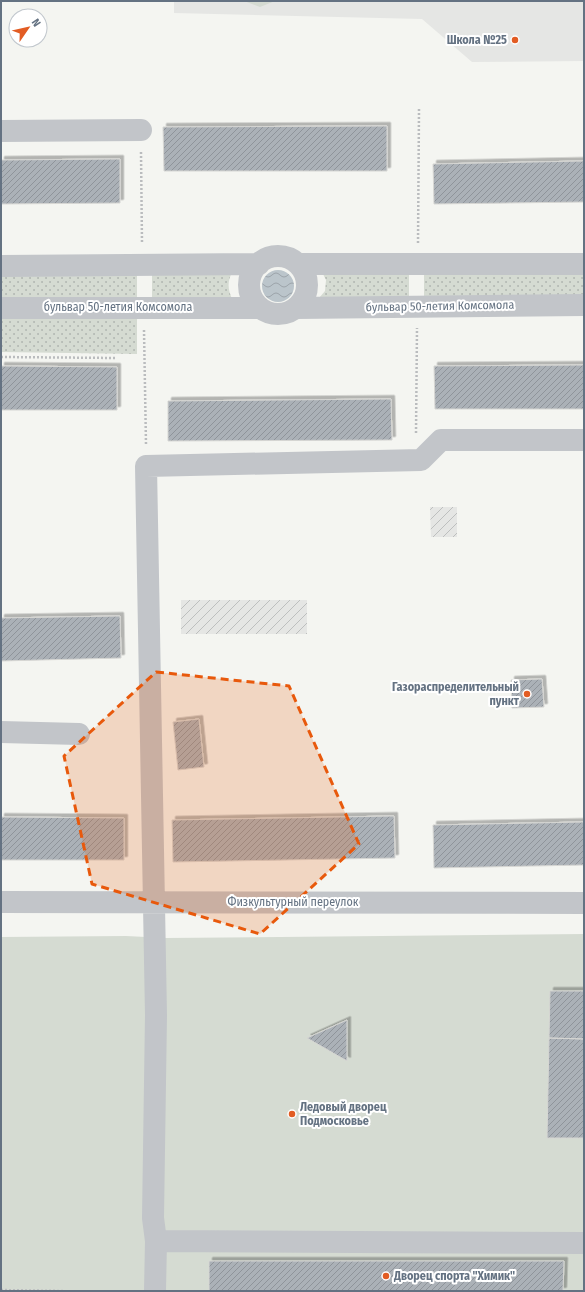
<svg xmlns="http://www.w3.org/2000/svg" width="585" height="1292" font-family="'Fira Sans Condensed',sans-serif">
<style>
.built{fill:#e5e6e4}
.industrial{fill:url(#industrial-furrows)}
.grass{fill:url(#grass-dots)}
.pitch{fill:#d5dbd2}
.water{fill:url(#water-waves)}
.building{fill:url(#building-hatch);stroke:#d6d6d3;filter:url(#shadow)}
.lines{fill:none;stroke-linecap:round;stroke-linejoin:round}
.path{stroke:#babcbe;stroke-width:2.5;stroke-dasharray:2 2;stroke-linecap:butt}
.minor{stroke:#c2c5c9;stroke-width:22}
.marked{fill:#e8590c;fill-opacity:0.2;stroke:#e8590c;stroke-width:3;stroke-dasharray:8 5;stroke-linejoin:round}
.poi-dot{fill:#e25c23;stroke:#fff;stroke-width:1.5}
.labels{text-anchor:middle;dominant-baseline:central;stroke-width:4;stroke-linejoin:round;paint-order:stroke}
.poi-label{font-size:12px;font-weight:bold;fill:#647282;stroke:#fff;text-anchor:end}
.street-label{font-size:12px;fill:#647282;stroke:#fff}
</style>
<defs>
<pattern id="industrial-furrows" width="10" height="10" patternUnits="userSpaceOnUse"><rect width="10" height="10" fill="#e5e6e4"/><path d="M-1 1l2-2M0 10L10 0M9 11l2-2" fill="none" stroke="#bdbfbe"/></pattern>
<pattern id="grass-dots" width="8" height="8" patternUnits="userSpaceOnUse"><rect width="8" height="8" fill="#d5dbd2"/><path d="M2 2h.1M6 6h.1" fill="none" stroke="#b0b6b0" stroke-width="1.8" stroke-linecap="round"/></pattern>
<pattern id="water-waves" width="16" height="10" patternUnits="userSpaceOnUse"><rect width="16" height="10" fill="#bbc5cb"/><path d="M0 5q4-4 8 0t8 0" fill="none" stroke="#9ca4aa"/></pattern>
<pattern id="building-hatch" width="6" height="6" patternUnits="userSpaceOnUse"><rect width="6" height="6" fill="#abb1b7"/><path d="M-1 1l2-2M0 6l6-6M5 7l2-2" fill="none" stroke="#8f949a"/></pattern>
<filter id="shadow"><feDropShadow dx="3.5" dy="-3.5" stdDeviation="0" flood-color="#0004"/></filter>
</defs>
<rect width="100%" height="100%" fill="#f4f5f1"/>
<path class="built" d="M174 1H584V61L472 62 422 19 174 13Z"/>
<path class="industrial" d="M430 507H457V537H431Z
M181 600H307V634H181Z"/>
<path class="grass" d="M424 270H584V298L424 299Z
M137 272V301H1V273Z
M152 272H232C227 283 228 289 232 299H152Z
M322 272H409V297L319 298 325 291 326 280Z
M137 315V354L1 352V316Z"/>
<path class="pitch" d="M244 1H275L260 7Z
M584 934V1291H1V937L126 936 166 938Z"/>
<path class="water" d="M262 286a16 16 0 1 1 32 0a16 16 0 1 1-32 0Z"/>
<path class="building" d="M387 126V171H164L163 127Z
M120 159V203L1 204V160Z
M584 161V202L434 204 433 164Z
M584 365V409H435L434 366Z
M1 366 117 367V410H1Z
M391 399 392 440 168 441V401Z
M120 616 121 658 1 661V618Z
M542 679 544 707 512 708 511 680Z
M199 719 204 767 178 770 173 722Z
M394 816 395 858 173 862 172 820Z
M1 817 124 818V860H1Z
M584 822V865L434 868 433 825Z
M550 991H584V1039L549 1038Z
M347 1020V1061L307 1038Z
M549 1038 584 1039V1138H547Z
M209 1261H564L563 1291H209Z"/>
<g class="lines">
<path class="path" d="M141 152 142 243
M418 243 419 109
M144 330 146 445
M1 357 117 358
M416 433 417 328
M1 1290 64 1291"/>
<path class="minor" d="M1 131 141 130
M249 285a29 29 0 1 1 58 0a29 29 0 1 1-58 0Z
M298 264H584
M1 266 259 264
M1 308H260
M296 308 584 305
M584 440H441L421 460 146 466 156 1015 153 1218 156 1241 584 1243
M1 732 79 734
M1 902 584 903
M155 1291 156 1241"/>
</g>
<path class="marked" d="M156 672 289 686 359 844 260 934 92 884 64 756Z"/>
<g class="poi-dot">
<circle cx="515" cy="40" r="4"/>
<circle cx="527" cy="694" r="4"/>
<circle cx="292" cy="1114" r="4"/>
<circle cx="386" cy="1276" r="4"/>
</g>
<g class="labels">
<g class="poi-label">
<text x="507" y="40">Школа №25</text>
<text x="519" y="687">Газораспределительный<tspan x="519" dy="14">пункт</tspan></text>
<text x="300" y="1107" text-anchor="start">Ледовый дворец<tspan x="300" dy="14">Подмосковье</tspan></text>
<text x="394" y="1276" text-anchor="start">Дворец спорта "Химик"</text>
</g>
<g class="street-label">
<text transform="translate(440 306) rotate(-1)">бульвар 50-летия Комсомола</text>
<text x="118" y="307">бульвар 50-летия Комсомола</text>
<text x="293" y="902">Физкультурный переулок</text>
</g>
</g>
<rect width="585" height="1292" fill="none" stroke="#647282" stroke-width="4"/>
<g transform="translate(28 28) rotate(56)"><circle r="19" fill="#ffffff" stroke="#c1c7cd"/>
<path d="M0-3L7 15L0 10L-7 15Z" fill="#e25c23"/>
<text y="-6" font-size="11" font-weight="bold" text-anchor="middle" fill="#647282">N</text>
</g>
</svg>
